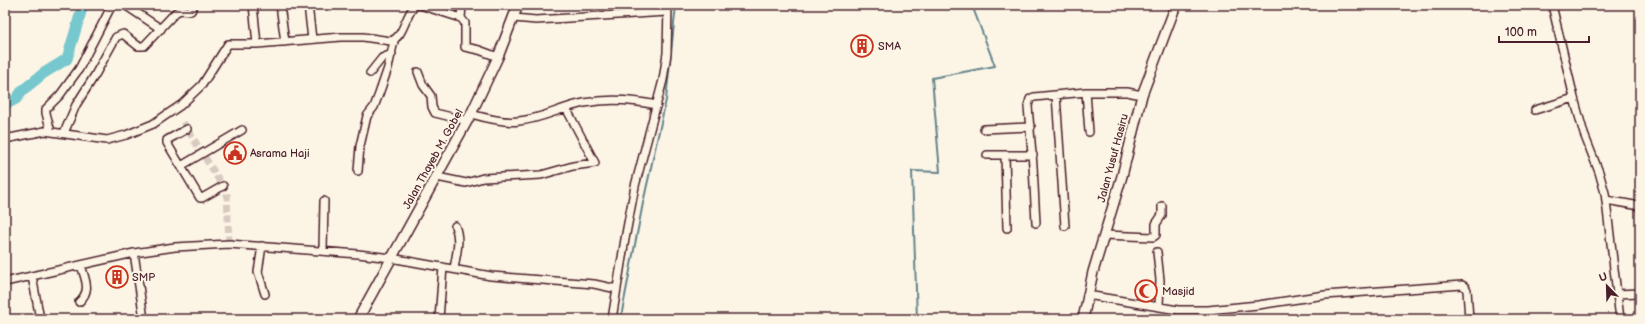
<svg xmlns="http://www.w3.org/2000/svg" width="1645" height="324" font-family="'Balsamiq Sans',sans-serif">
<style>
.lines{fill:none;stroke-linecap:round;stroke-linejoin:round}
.stream{stroke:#64848d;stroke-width:2}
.river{stroke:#76c7ce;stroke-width:11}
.minor-tunnel{stroke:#d8cac0;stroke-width:7;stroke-dasharray:7 3.5;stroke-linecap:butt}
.minor-casing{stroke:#4a1f2b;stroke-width:10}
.major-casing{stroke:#4a1f2b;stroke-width:12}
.minor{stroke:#fcf5e5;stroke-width:7}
.major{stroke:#fcf5e5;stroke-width:9}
.labels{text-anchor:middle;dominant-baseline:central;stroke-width:4;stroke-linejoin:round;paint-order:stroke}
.poi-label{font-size:11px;fill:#4a1f2b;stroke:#fcf5e5;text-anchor:start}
.street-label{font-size:11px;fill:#4a1f2b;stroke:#fcf5e5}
</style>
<rect width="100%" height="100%" fill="#fcf5e5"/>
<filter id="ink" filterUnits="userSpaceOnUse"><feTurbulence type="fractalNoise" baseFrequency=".025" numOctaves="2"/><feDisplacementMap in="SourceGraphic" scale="8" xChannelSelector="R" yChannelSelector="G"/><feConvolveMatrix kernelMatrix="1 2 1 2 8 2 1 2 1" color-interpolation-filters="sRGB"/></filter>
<g filter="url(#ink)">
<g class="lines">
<path class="stream" d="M621 317 643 203 666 100 676 5
M917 319 912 171 940 172 932 78 995 66 973 8 983 5"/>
<path class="river" d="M5 105 16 99 23 90 44 73 67 59 83 5"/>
<path class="minor-tunnel" d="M183 122 227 193 229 244"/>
<g class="minor-casing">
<path id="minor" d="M125 5 161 29
M253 5 257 44
M280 5 285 42
M308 5 312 39
M420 5 461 18 462 5
M1552 5 1574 98 1584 134 1599 172 1605 193 1620 319
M461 18 465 23V47L479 50 498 57
M514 18 536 20 667 12
M418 72 423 85 431 96 432 107 435 113 468 121
M370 73 382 58 392 54
M1086 92H1127L1142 95
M1056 95 1065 226
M1535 110 1574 98
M471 114C485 118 506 123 519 121 542 119 562 107 584 103 609 98 633 100 657 105
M187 129 167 140V143L200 198H202L223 186
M984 129 1031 127
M51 132 46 113V109L60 95 79 69 112 5
M64 133 76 105 95 75 116 37 123 34 138 46H144L176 12 181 10 191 11 194 5
M5 139 45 131 107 140 126 135 153 124 181 105 202 85 228 44H257L341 37H363L391 41C405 36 405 13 416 5
M987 155H1033
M1005 155 1007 228
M181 166 242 130
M358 171 360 146 367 116 374 107 379 94 388 68 394 41
M437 177 466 183 483 178 541 175 573 166 595 163 566 108
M1606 200 1640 206
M1036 223 1033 166 1028 106 1030 99 1034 97 1086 92 1089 132
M1104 235 1153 237 1156 235V224L1162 215V206
M262 246 258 272 265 294
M323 251 324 201
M1157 252 1160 280 1159 307
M134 253 144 319
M454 269C456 255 461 240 455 226
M32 276 40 319
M5 282 134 253 175 247 229 244 358 254 391 258 491 276 594 284 617 289
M1616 294 1640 293
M1087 295 1178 310H1208L1258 305 1325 295 1462 285 1465 287 1467 290 1469 319
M79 302C92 290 85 280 81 265
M613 317 621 319
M439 319 443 267
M612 319 625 239 635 186 663 80 667 53 668 5"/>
</g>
<g class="major-casing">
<path id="major" d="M358 319 471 114 498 57 518 5
M1083 319 1093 272 1122 176 1142 95 1176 5"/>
</g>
<use href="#minor" class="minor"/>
<use href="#major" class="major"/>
</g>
</g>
<defs>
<g id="building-ring" transform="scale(1.15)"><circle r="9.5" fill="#fcf5e5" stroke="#c8321e" stroke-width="1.5"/><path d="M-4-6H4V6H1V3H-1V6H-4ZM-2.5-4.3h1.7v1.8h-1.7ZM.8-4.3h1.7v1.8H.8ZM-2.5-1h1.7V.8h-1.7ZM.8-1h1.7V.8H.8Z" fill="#c8321e"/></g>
<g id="civic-ring" transform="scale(1.15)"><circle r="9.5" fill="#fcf5e5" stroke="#c8321e" stroke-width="1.5"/><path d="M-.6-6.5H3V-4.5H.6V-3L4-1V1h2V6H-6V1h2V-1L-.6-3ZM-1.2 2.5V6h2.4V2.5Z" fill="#c8321e"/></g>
<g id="mosque-ring" transform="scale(1.15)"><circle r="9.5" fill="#fcf5e5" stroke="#c8321e" stroke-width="1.5"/><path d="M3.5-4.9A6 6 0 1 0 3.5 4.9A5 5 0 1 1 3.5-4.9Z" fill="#c8321e"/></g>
</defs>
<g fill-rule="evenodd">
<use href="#building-ring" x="862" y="46"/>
<use href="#civic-ring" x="235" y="153"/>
<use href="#building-ring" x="117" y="277"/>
<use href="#mosque-ring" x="1146" y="291"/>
</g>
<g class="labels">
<g class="poi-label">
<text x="878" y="46">SMA</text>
<text x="250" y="153">Asrama Haji</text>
<text x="132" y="277">SMP</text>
<text x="1162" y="291">Masjid</text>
</g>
<g class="street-label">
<text transform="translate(1113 158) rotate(-75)">Jalan Yusuf Hasiru</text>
<text transform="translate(433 159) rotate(-61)">Jalan Thayeb M. Gobel</text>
</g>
</g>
<rect width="1645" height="324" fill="none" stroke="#fcf5e5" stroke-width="20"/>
<rect x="10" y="10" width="1625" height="304" fill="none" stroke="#4a1f2b" stroke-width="1.5" filter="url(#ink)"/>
<g transform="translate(1607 286) rotate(337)" stroke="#fcf5e5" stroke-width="3" paint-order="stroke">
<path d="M0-3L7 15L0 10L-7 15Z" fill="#4a1f2b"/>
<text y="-6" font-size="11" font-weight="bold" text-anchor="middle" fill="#4a1f2b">U</text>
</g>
<path d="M1499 36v6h90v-6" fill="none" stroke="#4a1f2b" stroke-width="2"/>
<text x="1505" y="36" font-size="12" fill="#4a1f2b" stroke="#fcf5e5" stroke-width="3" paint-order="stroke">100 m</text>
</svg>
